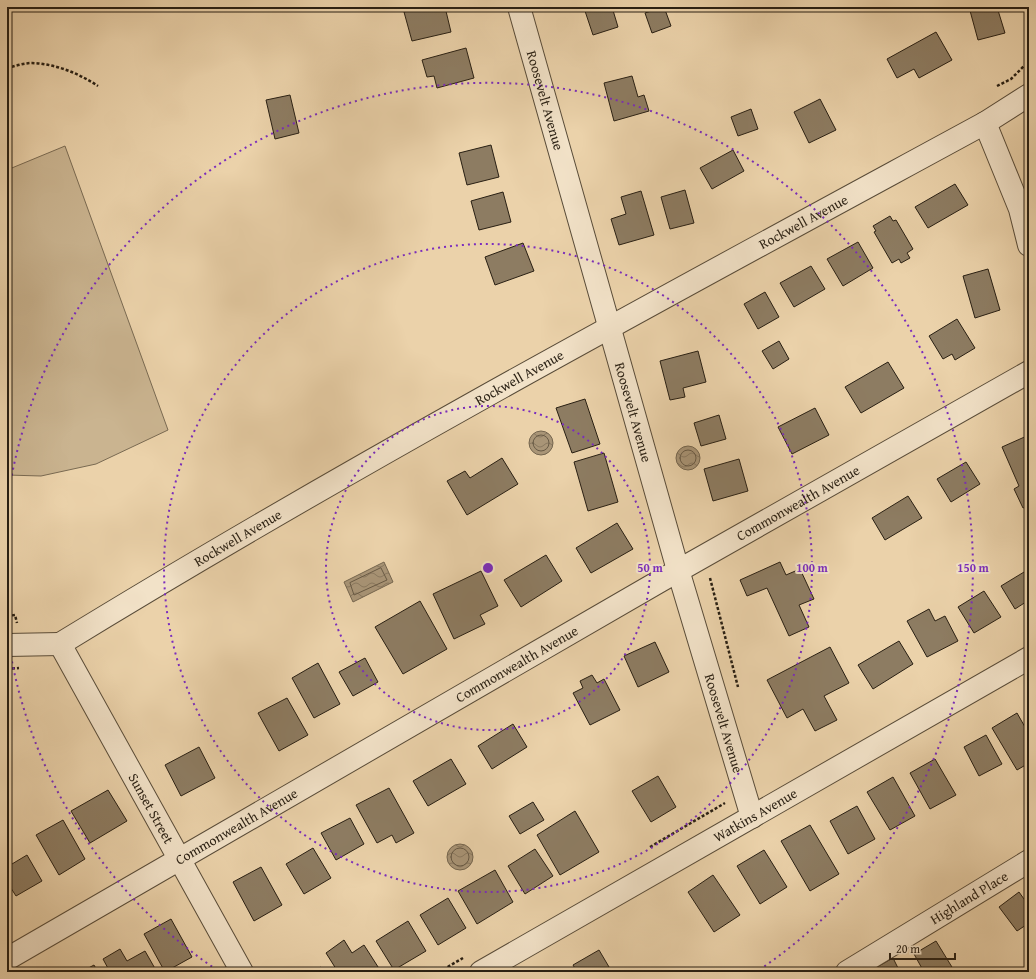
<svg xmlns="http://www.w3.org/2000/svg" width="1036" height="979" font-family="'Gentium Book Plus',serif">
<style>
.pitch{fill:#cab490;stroke:#796a52}
.water{fill:url(#water-waves);stroke:#75664f}
.lines{fill:none;stroke-linecap:round;stroke-linejoin:round}
.shore{stroke:#685a45;stroke-width:1}
.building{fill:#8d7c62;stroke:#281f13}
.minor-casing{stroke:#594c39;stroke-width:24}
.path{stroke:#281f13;stroke-width:2.5;stroke-dasharray:3 2;stroke-linecap:butt}
.minor{stroke:#f2e2c8;stroke-width:22}
.ring{fill:none;stroke:#7b2cbf;stroke-width:2;stroke-dasharray:2 4}
.labels{text-anchor:middle;dominant-baseline:central;stroke-width:4;stroke-linejoin:round;paint-order:stroke}
.street-label{font-size:14px;fill:#281f13;stroke:#f2e2c8}
.centre{fill:#7b2cbf;stroke:#f2e2c8;stroke-width:2}
.ring-label{font-size:12px;text-anchor:middle;font-weight:bold;fill:#7b2cbf;stroke:#f2e2c8;stroke-width:4;stroke-linejoin:round;paint-order:stroke}
</style>
<defs>
<pattern id="water-waves" width="16" height="10" patternUnits="userSpaceOnUse"><rect width="16" height="10" fill="#a99577"/><path d="M0 5q4-4 8 0t8 0" fill="none" stroke="#8a7960"/></pattern>
</defs>
<rect width="100%" height="100%" fill="#ebd2aa"/>
<filter id="stains"><feTurbulence type="fractalNoise" baseFrequency=".005" numOctaves="4"/><feColorMatrix values="0 0 0 0 .2 0 0 0 0 .09 0 0 0 0 .02 0 0 0 .5 -.17"/></filter>
<radialGradient id="worn" r=".72"><stop offset=".6" stop-color="#630" stop-opacity="0"/><stop offset="1" stop-color="#630" stop-opacity=".3"/></radialGradient>
<path class="pitch" d="M65 146 168 430 96 464 41 476 7 475V170Z"/>
<path class="water" d="M529 443a12 12 0 1 1 24 0a12 12 0 1 1-24 0Z
M676 458a12 12 0 1 1 24 0a12 12 0 1 1-24 0Z
M384 562 393 582 353 602 344 582Z
M447 857a13 13 0 1 1 26 0a13 13 0 1 1-26 0Z"/>
<g class="lines">
<path class="shore" d="M533 443a8 8 0 1 1 16 0a8 8 0 1 1-16 0Z
M680 458a8 8 0 1 1 16 0a8 8 0 1 1-16 0Z
M381 568 387 580 354 595 350 583Z
M451 857a9 9 0 1 1 18 0a9 9 0 1 1-18 0Z"/>
</g>
<path class="building" d="M424 7H445L451 32 412 41 404 12Z
M597 7H612L618 27 593 35 585 11Z
M664 7 671 26 652 33 645 13Z
M969 7H997L1005 33 978 40Z
M936 32 952 60 919 78 914 69 897 78 887 59Z
M466 48 474 78 437 88 434 76 427 77 422 60Z
M632 76 638 97 644 95 649 111 614 121 604 83Z
M290 95 299 133 275 139 266 100Z
M820 99 836 130 809 143 794 112Z
M751 109 758 129 738 136 731 117Z
M491 145 499 177 467 185 459 153Z
M733 150 744 171 712 189 700 168Z
M955 184 968 205 928 228 915 207Z
M685 190 694 223 670 229 661 197Z
M641 191 654 235 619 245 611 219 626 214 621 197Z
M503 192 511 222 479 230 471 201Z
M890 216 893 221 896 220 913 249 907 253 910 258 901 263 899 259 892 263 874 232 876 231 873 226Z
M858 242 873 268 843 286 827 259Z
M523 243 534 271 495 285 485 257Z
M811 266 825 289 794 307 780 283Z
M988 269 1000 310 975 318 963 276Z
M765 292 779 317 758 329 744 304Z
M957 319 975 348 955 360 952 354 943 359 929 336Z
M779 341 789 359 773 369 762 351Z
M698 351 706 382 683 388 685 397 670 400 660 361Z
M888 362 904 388 861 413 845 387Z
M585 399 600 444 572 453 556 408Z
M815 408 829 435 792 454 778 427Z
M719 415 726 439 701 446 694 423Z
M1029 435V506L1023 508 1014 489 1019 486 1002 447Z
M604 453 618 502 588 511 574 462Z
M502 458 518 484 467 515 447 481 465 471 470 478Z
M739 459 748 491 713 501 704 469Z
M966 462 980 484 951 502 937 479Z
M908 496 922 518 885 540 872 518Z
M617 523 633 549 591 573 576 548Z
M546 555 562 581 521 607 504 580Z
M780 562 786 575 800 569 814 599 799 605 809 627 789 636 767 588 747 596 740 580Z
M1029 569V600L1015 609 1001 586Z
M481 571 498 606 480 615 485 624 454 639 433 594Z
M984 591 1001 617 974 633 958 607Z
M420 601 447 649 403 674 375 627Z
M929 609 935 621 945 616 958 641 927 657 907 621Z
M899 641 913 664 873 689 858 665Z
M655 642 669 672 638 687 624 656Z
M830 647 849 683 824 696 837 720 815 731 803 709 787 718 767 680Z
M365 658 378 682 353 696 339 672Z
M318 663 340 704 314 718 292 678Z
M592 675 597 683 604 679 620 710 590 725 573 693 583 688 580 681Z
M287 698 308 735 279 751 258 713Z
M1017 713 1029 734V763L1017 770 992 728Z
M513 724 527 747 492 769 478 746Z
M986 735 1002 764 979 776 964 747Z
M199 747 215 778 181 796 165 765Z
M451 759 466 784 428 806 413 781Z
M935 759 956 795 930 809 910 773Z
M658 776 676 807 651 822 632 791Z
M893 777 915 816 890 830 867 792Z
M389 788 414 833 396 843 392 835 377 843 356 805Z
M108 790 127 821 90 843 71 811Z
M533 802 544 820 520 834 509 816Z
M857 806 875 839 848 854 830 821Z
M575 811 599 852 560 875 537 835Z
M350 818 364 844 336 860 321 833Z
M63 820 85 859 59 875 36 835Z
M810 825 839 874 810 891 781 841Z
M313 848 331 878 304 894 286 864Z
M535 849 553 876 525 894 508 866Z
M764 850 787 887 760 904 737 866Z
M27 855 42 881 16 896 7 882V867Z
M261 867 282 905 254 921 233 882Z
M495 870 513 902 477 924 458 891Z
M713 875 740 915 714 932 688 892Z
M1019 892 1029 906V923L1017 931 999 907Z
M448 898 466 928 438 945 420 915Z
M171 919 192 957 165 972 144 934Z
M408 921 426 951 394 970 376 941Z
M344 940 352 953 364 945 380 970 377 972H338L326 953Z
M936 941 955 972H924L914 954Z
M120 949 127 961 145 951 157 972H110L103 959Z
M599 950 612 972H577L573 965Z
M893 958 900 972H868Z
M94 965 98 972H81Z
M321 967 324 972H313Z"/>
<g class="lines">
<g class="minor-casing">
<g id="minor">
<path id="s1" d="M519 7 678 570 752 817"/>
<path d="M985 123 1020 209 1029 245"/>
<path id="s2" d="M60 644C362 459 674 292 985 123L1029 95"/>
<path id="s3" d="M60 644 242 972"/>
<path d="M7 645 60 644"/>
<path id="s4" d="M7 959 660 581 1029 372"/>
<path id="s5" d="M481 972 1029 658"/>
<path id="s6" d="M847 972 1029 861"/>
</g>
</g>
<path class="path" d="M7 68C15 66 24 63 32 63 56 64 78 73 98 86
M997 86 1011 79 1029 61
M710 578 738 687
M7 616 15 615 17 623
M7 669 19 668
M650 847 725 803
M439 972 463 958"/>
<use href="#minor" class="minor"/>
</g>
<g class="ring">
<circle cx="488" cy="568" r="162"/>
<circle cx="488" cy="568" r="324"/>
<path d="M217 970A485 485 0 0 1 7 631M7 505A485 485 0 1 1 759 970"/>
</g>
<g class="labels">
<g class="street-label">
<text stroke="none"><textPath href="#s1" startOffset="97">Roosevelt Avenue</textPath></text>
<text stroke="none"><textPath href="#s2" startOffset="855">Rockwell Avenue</textPath></text>
<text stroke="none"><textPath href="#s2" startOffset="531">Rockwell Avenue</textPath></text>
<text stroke="none"><textPath href="#s1" startOffset="421">Roosevelt Avenue</textPath></text>
<text stroke="none"><textPath href="#s4" startOffset="913">Commonwealth Avenue</textPath></text>
<text stroke="none"><textPath href="#s2" startOffset="207">Rockwell Avenue</textPath></text>
<text stroke="none"><textPath href="#s4" startOffset="589">Commonwealth Avenue</textPath></text>
<text stroke="none"><textPath href="#s1" startOffset="745">Roosevelt Avenue</textPath></text>
<text stroke="none"><textPath href="#s3" startOffset="188">Sunset Street</textPath></text>
<text stroke="none"><textPath href="#s5" startOffset="316">Watkins Avenue</textPath></text>
<text stroke="none"><textPath href="#s4" startOffset="265">Commonwealth Avenue</textPath></text>
<text stroke="none"><textPath href="#s6" startOffset="143">Highland Place</textPath></text>
</g>
</g>
<circle cx="488" cy="568" r="6" class="centre"/>
<g class="ring-label">
<text x="650" y="572">50 m</text>
<text x="812" y="572">100 m</text>
<text x="973" y="572">150 m</text>
</g>
<rect width="1036" height="979" fill="none" stroke="#ebd2aa" stroke-width="24"/>
<rect x="8" y="8" width="1020" height="963" fill="none" stroke="#281f13" stroke-width="2"/>
<rect x="12" y="12" width="1012" height="955" fill="none" stroke="#281f13"/>
<path d="M890 953v6h65v-6" fill="none" stroke="#281f13" stroke-width="2"/>
<text x="896" y="953" font-size="12" fill="#281f13" stroke="#f2e2c8" stroke-width="3" paint-order="stroke">20 m</text>
<rect width="100%" height="100%" filter="url(#stains)"/>
<rect width="100%" height="100%" fill="url(#worn)"/>
</svg>
